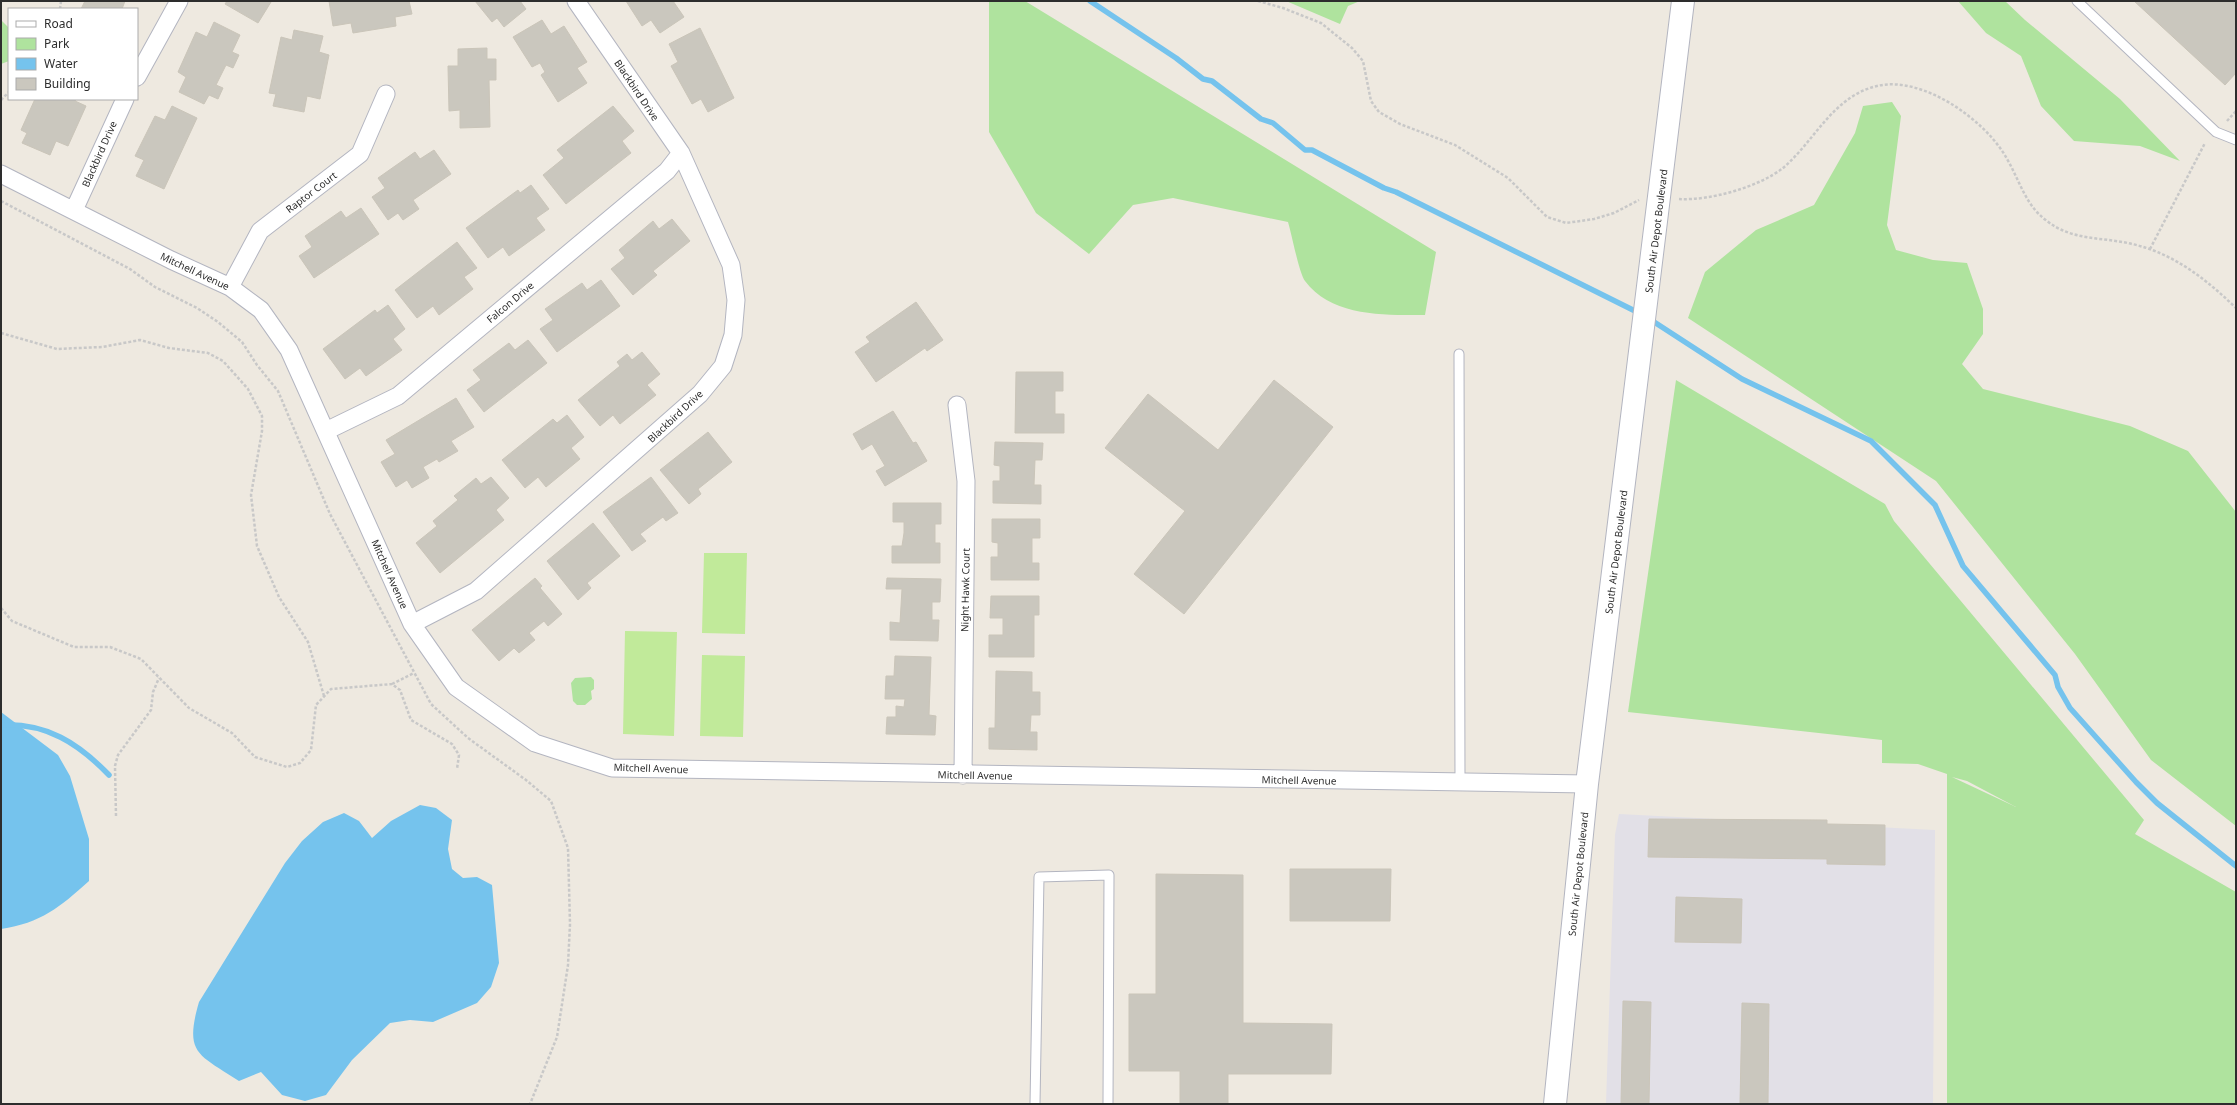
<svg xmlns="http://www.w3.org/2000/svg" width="2237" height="1105" font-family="'Noto Sans',sans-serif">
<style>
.industrial{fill:#e2e0e7}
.green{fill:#afe39e;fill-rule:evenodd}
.pitch{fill:#c1ea9a}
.water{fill:#75c3ed}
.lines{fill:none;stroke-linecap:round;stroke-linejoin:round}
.stream{stroke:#75c3ed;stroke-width:5.5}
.building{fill:#cac7be;stroke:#cac5b9}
.service-casing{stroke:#b3b5c0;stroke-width:11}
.minor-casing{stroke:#b3b5c0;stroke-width:19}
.tertiary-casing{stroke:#b3b5c0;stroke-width:24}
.path{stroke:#c8c8c8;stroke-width:2.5;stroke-dasharray:3 2;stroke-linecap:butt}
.service{stroke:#fff;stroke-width:9}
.minor{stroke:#fff;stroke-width:17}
.tertiary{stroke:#fff;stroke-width:22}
.labels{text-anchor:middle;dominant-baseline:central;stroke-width:4;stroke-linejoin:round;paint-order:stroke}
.street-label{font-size:10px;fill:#2d2d2d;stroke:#fff}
</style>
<rect width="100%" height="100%" fill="#eee9e0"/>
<path class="industrial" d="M1619 814 1935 830 1933 1104H1606L1615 835Z"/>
<path class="green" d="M989 1H1025L1436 252 1425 315C1384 315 1332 317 1305 281 1299 273 1292 235 1288 222L1173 198 1133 205 1089 254 1036 213 989 132Z
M1286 1H1360L1348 6 1340 24Z
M1958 1H2005L2025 20 2120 99 2180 161 2140 146 2074 141 2041 106 2021 56 1986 33Z
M1 20 9 28V61L1 64Z
M1892 102 1901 116 1887 225 1896 250 1933 260 1967 263 1983 309V334L1962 364 1983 389 2130 426 2188 451 2236 512V826L2151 760 2075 654 1936 481 1688 318 1705 272 1756 230 1814 205 1855 133 1863 106Z
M1676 380 1885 504 1894 521 2144 820 2135 834 2236 892V1104H1947V774L1918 764 1882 763V740L1628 712ZM1952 777 1967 781 2016 807Z
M591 677 594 680V689L591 691 592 699 585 705H577L573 701 571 683 575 678Z"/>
<path class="pitch" d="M704 553H747L745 634 702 633Z
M625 631 677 632 674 736 623 734Z
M702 655 745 656 743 737 700 736Z"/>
<path class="water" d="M1 712 58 755 70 776 89 839V881C60 907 41 923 1 929Z
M420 805 436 808 452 820 448 849 452 869 463 878 477 877 492 885 499 963 491 987 477 1003 433 1022 410 1020 390 1023 352 1060 326 1095 305 1101 282 1095 261 1072 239 1081C198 1054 184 1054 199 1002L285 863 302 841 323 822 344 813 359 821 372 838 391 821Z"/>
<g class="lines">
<path class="stream" d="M1090 1 1176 58 1203 79 1212 81 1261 119 1273 123 1305 150H1312L1384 188 1396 192 1639 313
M1648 318 1742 379 1871 441 1935 505 1963 566 2055 675 2058 687 2070 708 2136 782 2157 803 2236 866
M1 725C47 723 78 743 109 775"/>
</g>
<path class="building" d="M85 1H125L122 9H81Z
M227 1H270L271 2 258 23 225 4Z
M329 1H409L412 14 395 17 396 26 353 33 351 23 333 26Z
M475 1H520L526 9 504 27 497 18 492 22Z
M626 1H673L684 17 660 33 651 20 642 26Z
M2134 1H2236V73L2225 85Z
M542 20 551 34 564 26 587 62 577 68 587 83 558 102 541 75 545 72 540 63 532 67 513 37Z
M214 22 240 35 232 52 239 55 233 68 226 65 216 85 223 88 218 99 209 95 204 104 179 92 186 77 178 72 196 32 207 37Z
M700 28 734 98 708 112 701 99 692 104 671 66 678 62 669 44Z
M294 30 323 36 319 52 329 55 320 99 307 96 304 112 273 106 276 94 269 93 281 37 292 40Z
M487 48V59H496V80H489L490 127 460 128V110L449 111 448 66H458V49Z
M35 99H76L75 101 86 106 68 146 56 141 50 155 22 143 27 133 21 130Z
M172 106 197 118 164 189 136 176 144 160 135 156 155 116 165 120Z
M613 106 634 131 622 141 631 153 566 204 543 175 564 158 557 150Z
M434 150 451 174 413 200 419 209 403 220 398 213 388 220 372 197 385 188 378 178 415 152 420 159Z
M531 185 549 209 536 218 545 230 509 256 503 247 488 258 466 228 518 190 520 193Z
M361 208 379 234 314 278 299 256 312 247 305 236 341 211 346 218Z
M672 219 690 241 653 271 657 275 633 295 611 269 625 258 619 250 653 221 659 229Z
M457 242 477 268 464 277 473 289 439 315 433 306 417 318 395 290Z
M601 280 620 306 557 352 540 329 553 320 545 309 582 283 587 290Z
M916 302 943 340 927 351 925 348 876 382 855 352 870 342 866 337Z
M388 305 405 329 393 339 402 350 366 376 360 368 345 379 323 349 375 310 377 313Z
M528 340 547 363 484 412 467 390 481 380 473 370 509 343 515 350Z
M642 352 660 374 647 385 656 395 620 424 613 415 600 426 578 400 620 366 617 362 627 354 632 360Z
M1016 372H1063V391H1055V414H1064V433H1015Z
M1274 380 1333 427 1184 614 1134 574 1185 511 1105 448 1148 394 1218 450Z
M456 398 474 427 451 441 458 451 439 462 437 459 423 467 429 478 412 488 407 480 396 487 381 462 395 454 386 440Z
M893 411 913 443 916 442 927 461 885 486 876 471 885 466 872 444 862 450 853 434Z
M567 415 584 437 571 448 580 459 546 487 538 477 525 488 502 460 553 419 557 423Z
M708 432 732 462 698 489 701 494 689 504 660 470Z
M995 442 1043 443 1042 460H1035L1034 485H1041V504L993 503V481H1000V466L994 465Z
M491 477 509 498 496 510 504 520 440 573 416 543 437 526 433 521 458 500 454 496 476 478 481 484Z
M651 477 678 513 666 521 663 517 640 534 646 541 632 551 603 512Z
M893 503H941V524H935V543H940V563H892V546H902L904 533V522H893Z
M992 519H1040V538H1032V563H1039V580H991V557H998V543L992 542Z
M593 523 620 556 587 583 591 588 578 600 547 561Z
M535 578 542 586 540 588 562 614 548 626 544 621 529 633 535 640 519 653 514 648 499 661 472 630Z
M887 578 941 579 940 602H932V620H939L938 641 890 640V622L900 623 902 589H886Z
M991 596H1039V615H1034V657H989V635H1003V618H990Z
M895 656 931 657 929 715 936 716 935 735 886 734 887 717H896V706L904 707 905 699H885L886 676H894Z
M996 671 1032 672V692H1040V715H1031L1030 732H1037V750L989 749V728H995Z
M1649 819 1827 820V824L1885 825V865L1827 864V859L1648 857Z
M1290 869H1391L1390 921H1290Z
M1156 874 1243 875V1023L1332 1024 1331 1074H1228V1104H1180V1071H1129V994H1156Z
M1676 897 1742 899 1741 943 1675 942Z
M1623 1001 1651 1002 1649 1104H1621Z
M1742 1003 1769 1004 1768 1104H1740Z"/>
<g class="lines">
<g class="service-casing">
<path id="service" d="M2077 1 2216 132 2236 140
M1459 354 1460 783
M1035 1104 1039 877 1109 875 1108 1104"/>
</g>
<g class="minor-casing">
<path id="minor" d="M137 77 179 1
M1 174 171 260 230 287 261 310 289 350 412 624 456 687 535 743 612 768 1587 784
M74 210 125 99
M230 287 260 231 360 154 386 94
M957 405 966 481 963 775
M326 431 398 396 667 171 681 153
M412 624 476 591 700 394 723 366 733 335 736 300 731 265 681 153 576 1"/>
</g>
<g class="tertiary-casing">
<path id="tertiary" d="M1555 1104 1587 784 1683 1"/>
</g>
<path class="path" d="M1258 1 1283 8 1321 23 1352 48 1363 61 1371 101 1379 112 1400 124 1455 145 1508 178 1547 217 1566 223 1594 219 1614 213 1639 200
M60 9 61 1
M1 100 9 92
M2227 121 2236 111
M1679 199C1709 201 1759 187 1783 168 1814 142 1833 96 1877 86 1922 75 1986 120 2007 159 2020 181 2025 205 2047 221 2072 241 2104 237 2132 244 2173 253 2206 279 2236 308
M1 201 130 269 155 287 197 308 218 322 242 342 257 365 278 391 330 514 431 704 468 738 526 780 551 801 568 848 570 924 568 965 557 1037 530 1104
M2150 249 2205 143
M1 333 57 349 102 347 140 340 169 348 208 353 223 361 248 389 262 416V431L251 495 257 546 279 597 308 642 324 696
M1 608 12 621 74 647H110L141 659 189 708 232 733 255 757 287 767 300 763 311 750 316 705 331 689 392 684 400 690 411 720 452 744 459 755 457 769
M392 684 414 673
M116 816 115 766 118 755 151 710 153 692 159 678"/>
<use href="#service" class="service"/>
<use href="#minor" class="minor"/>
<use href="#tertiary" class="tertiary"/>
</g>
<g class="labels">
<g class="street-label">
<text transform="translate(637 90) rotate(56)">Blackbird Drive</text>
<text transform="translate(99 154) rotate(-66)">Blackbird Drive</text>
<text transform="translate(311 192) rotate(-37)">Raptor Court</text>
<text transform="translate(1656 231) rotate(-83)">South Air Depot Boulevard</text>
<text transform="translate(195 271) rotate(25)">Mitchell Avenue</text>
<text transform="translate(510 302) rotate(-40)">Falcon Drive</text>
<text transform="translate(675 416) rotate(-43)">Blackbird Drive</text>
<text transform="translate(1616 552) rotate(-83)">South Air Depot Boulevard</text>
<text transform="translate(390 574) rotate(66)">Mitchell Avenue</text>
<text transform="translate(965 590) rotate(-89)">Night Hawk Court</text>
<text transform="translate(651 768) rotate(2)">Mitchell Avenue</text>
<text transform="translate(975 775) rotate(1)">Mitchell Avenue</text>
<text transform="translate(1299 780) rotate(1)">Mitchell Avenue</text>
<text transform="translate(1578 874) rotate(-84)">South Air Depot Boulevard</text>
</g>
</g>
<rect width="2237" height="1105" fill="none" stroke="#2d2d2d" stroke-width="4"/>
<rect x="8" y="8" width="130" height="92" fill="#ffffff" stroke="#ababab"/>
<rect x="16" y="21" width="20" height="6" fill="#ffffff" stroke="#ababab"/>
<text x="44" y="28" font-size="12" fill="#2d2d2d">Road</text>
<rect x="16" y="38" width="20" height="12" fill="#afe39e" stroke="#ababab"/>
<text x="44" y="48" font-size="12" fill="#2d2d2d">Park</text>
<rect x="16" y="58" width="20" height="12" fill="#75c3ed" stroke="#ababab"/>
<text x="44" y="68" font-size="12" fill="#2d2d2d">Water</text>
<rect x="16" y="78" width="20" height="12" fill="#cac7be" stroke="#ababab"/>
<text x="44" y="88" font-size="12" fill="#2d2d2d">Building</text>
</svg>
